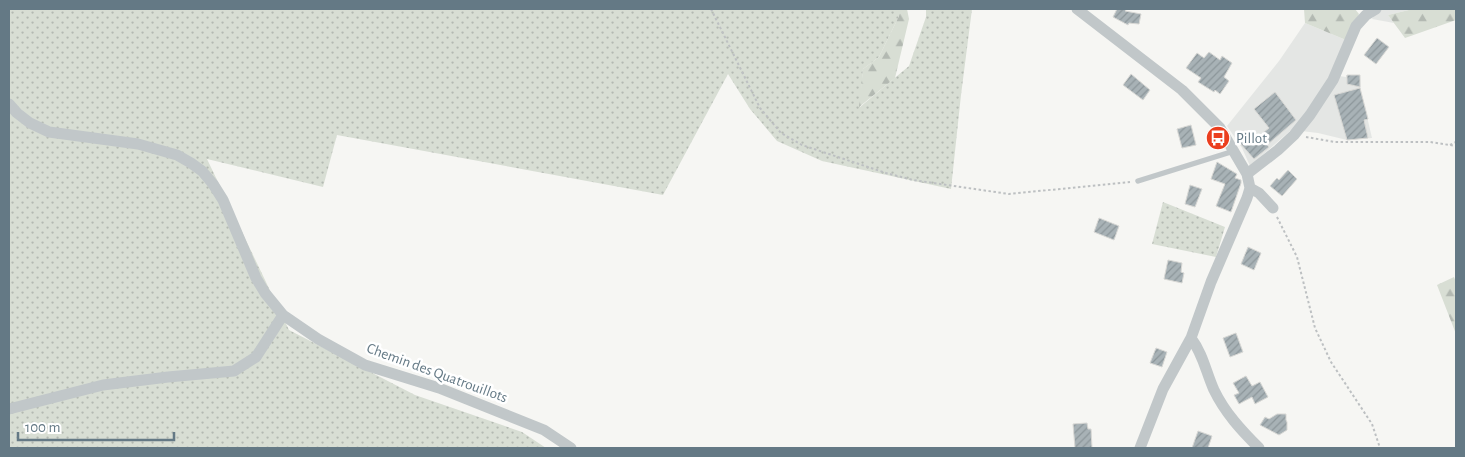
<svg xmlns="http://www.w3.org/2000/svg" width="1465" height="457" font-family="'Alegreya Sans',sans-serif">
<style>
.built{fill:#e4e6e4}
.grass{fill:url(#grass-dots)}
.forest{fill:url(#forest-firs)}
.building{fill:url(#building-hatch);stroke:#d8d8d5}
.lines{fill:none;stroke-linecap:round;stroke-linejoin:round}
.path{stroke:#bdc0c2;stroke-width:2;stroke-dasharray:2.5 2.5;stroke-linecap:butt}
.service{stroke:#c1c7c9;stroke-width:5.5}
.minor{stroke:#c1c7c9;stroke-width:11}
.labels{text-anchor:middle;dominant-baseline:central;stroke-width:5;stroke-linejoin:round;paint-order:stroke}
.poi-label{font-size:15px;fill:#647985;stroke:#fff;text-anchor:start}
.street-label{font-size:15px;fill:#647985;stroke:#fff}
</style>
<defs>
<pattern id="grass-dots" width="8" height="8" patternUnits="userSpaceOnUse" patternTransform="scale(1.25)"><rect width="8" height="8" fill="#d8ded4"/><path d="M2 2h.1M6 6h.1" fill="none" stroke="#b3b9b2" stroke-width="1.8" stroke-linecap="round"/></pattern>
<pattern id="forest-firs" width="22" height="20" patternUnits="userSpaceOnUse" patternTransform="scale(1.25)"><rect width="22" height="20" fill="#d8ded4"/><path d="M5 1l3.5 6h-7zM16 11l3.5 6h-7z" fill="#b3b9b2"/></pattern>
<pattern id="building-hatch" width="6" height="6" patternUnits="userSpaceOnUse" patternTransform="scale(1.25)"><rect width="6" height="6" fill="#a8b2b6"/><path d="M-1 1l2-2M0 6l6-6M5 7l2-2" fill="none" stroke="#8c969a"/></pattern>
</defs>
<rect width="100%" height="100%" fill="#f6f6f3"/>
<path class="built" d="M1377 9H1413L1388 15 1394 23 1372 19Z
M1305 23 1346 40 1333 73 1299 123 1250 166 1242 148 1227 126 1279 61Z
M1346 75H1360L1361 91 1372 138 1347 140 1318 133 1301 131 1339 76 1346 77Z"/>
<path class="grass" d="M9 9H899V16L879 57 863 69 860 107 909 66 926 17V9H972L961 95 951 189 822 161 777 141 750 109 728 74 663 195 337 135 323 187 207 159 289 330 415 395 522 432 546 448H9Z
M1163 202 1225 227 1216 257 1152 244Z"/>
<path class="forest" d="M899 9H907L909 19 895 78 859 107 863 69 879 57 899 16Z
M1304 9H1355L1359 14 1346 40 1305 23Z
M1413 9H1456V20L1405 38 1388 15Z
M1454 277 1456 282V334L1437 285Z"/>
<path class="building" d="M1117 9H1127L1125 11 1141 14 1139 24 1129 23 1128 25 1113 17Z
M1377 38 1389 47 1376 64 1364 55Z
M1209 52 1220 60 1222 56 1232 63 1224 77 1229 81 1220 94 1215 90 1214 92 1198 82 1201 78 1186 68 1197 53 1204 58Z
M1131 74 1150 90 1143 100 1123 85Z
M1347 75H1360V87L1347 84Z
M1360 88 1368 119 1364 120 1368 138 1347 140 1334 95Z
M1275 92 1296 120 1267 145 1269 147 1254 159 1239 142 1248 135 1253 141 1269 128 1254 109Z
M1191 125 1196 145 1182 148 1177 129Z
M1217 162 1237 174 1235 178 1241 180V183L1231 212 1216 206 1225 184 1211 179Z
M1288 170 1297 179 1282 196 1270 186 1277 178 1279 180Z
M1190 185 1202 189 1195 207 1185 204Z
M1099 218 1119 226 1114 240 1094 232Z
M1248 247 1261 253 1254 270 1241 264Z
M1168 260 1182 263 1181 272 1184 273 1182 283 1164 279Z
M1236 333 1243 352 1230 357 1223 338Z
M1156 348 1167 352 1162 367 1150 363Z
M1246 376 1252 386 1260 382 1268 397 1255 404 1252 397 1239 404 1234 395 1239 393 1233 383Z
M1277 414H1286V420L1287 422V430L1279 435 1260 425 1265 417 1269 419Z
M1087 423 1088 429H1091L1092 448H1075L1073 424Z
M1198 431 1212 436 1208 448H1192Z"/>
<g class="lines">
<path class="path" d="M711 9 760 108 781 133 802 145 886 173 913 180 1009 194 1130 182
M1306 137 1335 142H1430L1456 146
M1450 145 1456 142
M1277 217 1297 257 1315 328 1331 362 1372 424 1380 448"/>
<path class="service" d="M1138 181 1234 151"/>
<path class="minor" d="M1077 9 1182 90 1220 128 1247 174 1250 188 1247 198 1211 282 1191 338 1163 389 1140 448
M9 104 17 113 30 123 49 132 138 144 177 155 191 163 202 171 213 184 223 200 256 278 265 293 283 315 318 339 365 365 439 388 544 430 571 448
M1247 174 1278 150 1294 135 1310 115 1333 80 1356 26 1366 15 1376 9
M1250 188 1259 193 1273 208
M1191 338C1203 354 1206 372 1214 390 1225 413 1242 431 1259 448
M9 409 103 385 168 377 234 371 256 357 283 315"/>
</g>
<defs>
<g id="bus-disc" transform="scale(1.25)"><circle r="9.5" fill="#eb3e1e" stroke="#fff"/><path d="M-5-6H5V4H4V6H2V4H-2V6H-4V4H-5ZM-3.5-4V0h7V-4ZM-3.5 1.2v1.5H-2V1.2ZM2 1.2v1.5H3.5V1.2Z" fill="#fff"/></g>
</defs>
<g fill-rule="evenodd">
<use href="#bus-disc" x="1218" y="138"/>
</g>
<g class="labels">
<g class="poi-label">
<text x="1236" y="138">Pillot</text>
</g>
<g class="street-label">
<text transform="translate(437 373) rotate(20)">Chemin des Quatrouillots</text>
</g>
</g>
<rect width="1465" height="457" fill="none" stroke="#647985" stroke-width="20"/>
<path d="M18 432v8h156v-8" fill="none" stroke="#647985" stroke-width="2.5"/>
<text x="25" y="432" font-size="15" fill="#647985" stroke="#ffffff" stroke-width="4" paint-order="stroke">100 m</text>
</svg>
